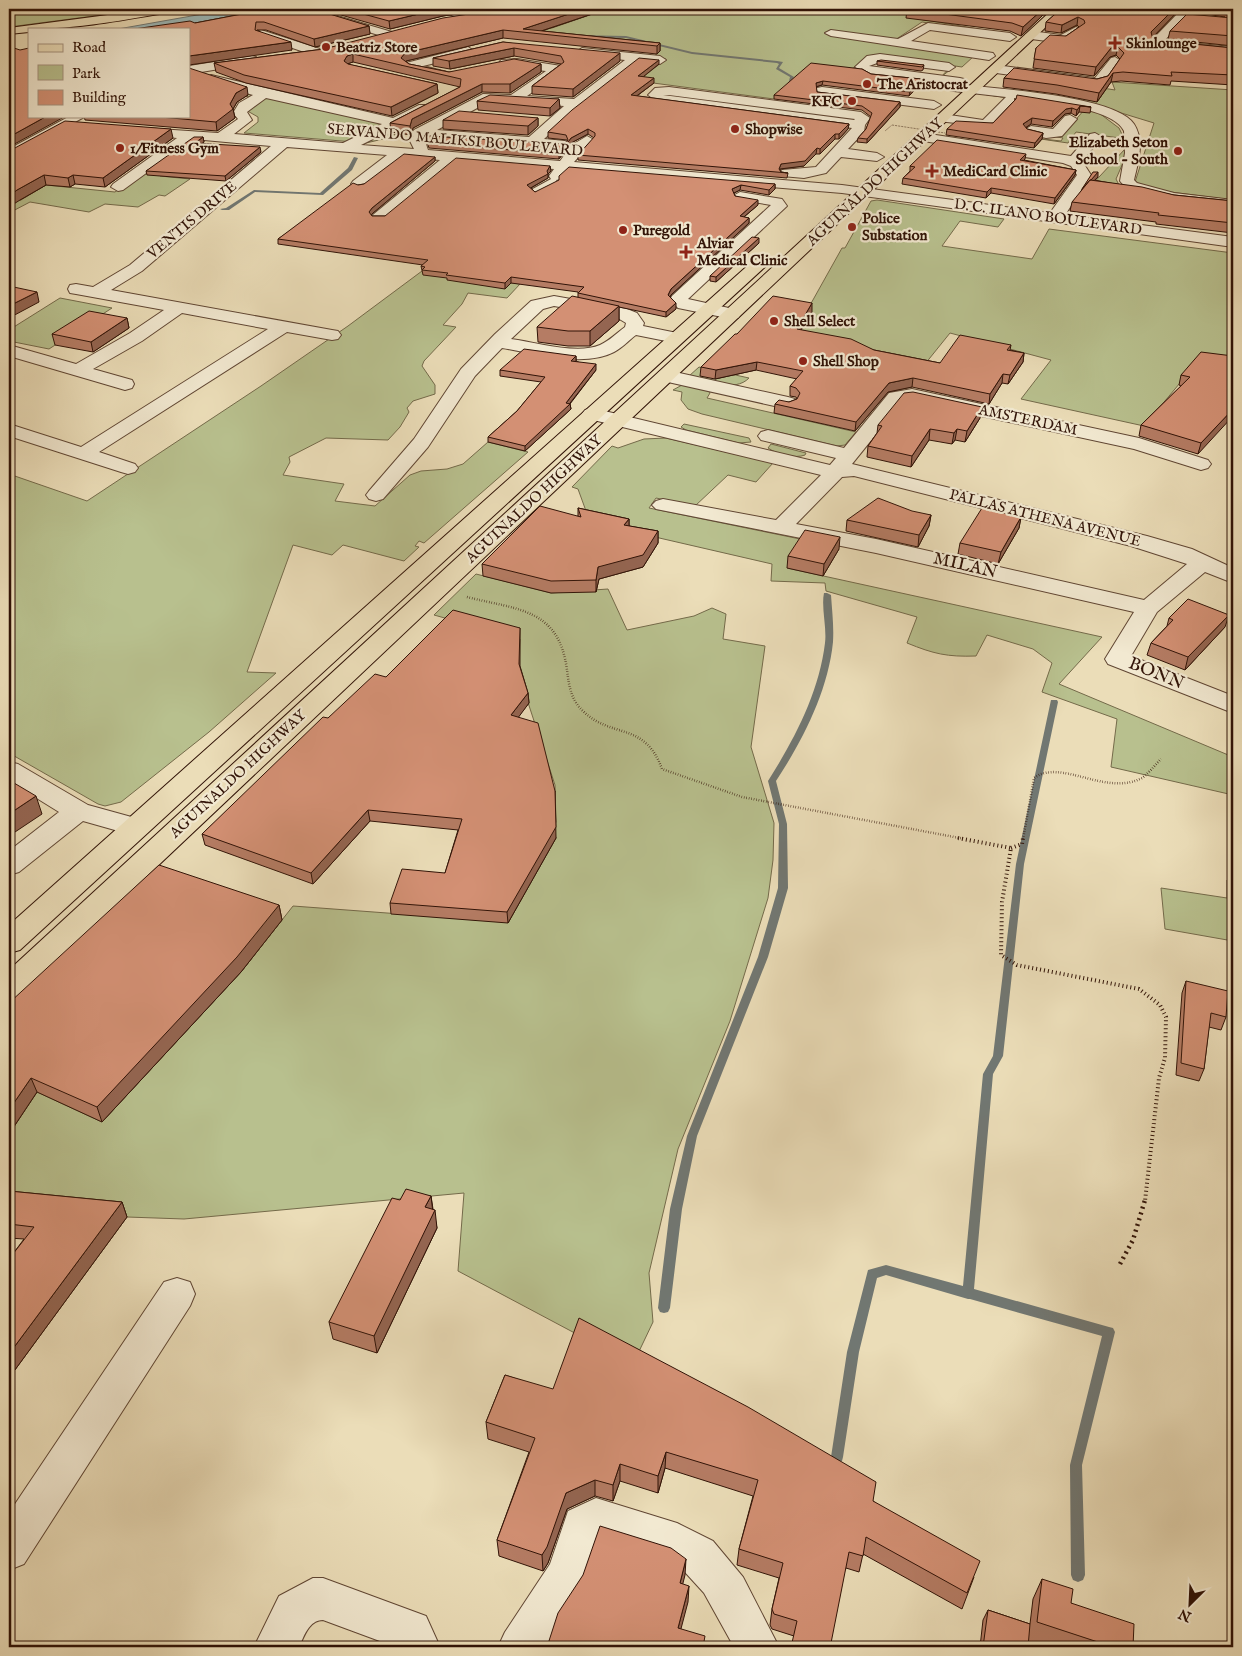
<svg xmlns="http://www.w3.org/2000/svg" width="1242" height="1656" font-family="'IM FELL English',serif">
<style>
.green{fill:#b8c08e;stroke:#746a4a}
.water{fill:#9cb9b9;stroke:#717772}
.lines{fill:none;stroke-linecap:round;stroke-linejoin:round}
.stream{fill:#717772;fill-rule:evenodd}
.minor-casing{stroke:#604633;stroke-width:2}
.major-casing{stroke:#311307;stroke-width:2}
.highway-casing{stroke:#311307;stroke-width:2}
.path-far3{stroke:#311307;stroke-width:1;stroke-dasharray:0.5 1;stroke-linecap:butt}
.path-far2{stroke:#311307;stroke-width:2.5;stroke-dasharray:0.5 2;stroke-linecap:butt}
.path-far1{stroke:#311307;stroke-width:4;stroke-dasharray:1 3;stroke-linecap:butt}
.path{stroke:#311307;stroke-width:4.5;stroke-dasharray:2 4;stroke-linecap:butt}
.minor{fill:#f2e9d1;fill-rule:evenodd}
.major{fill:#ebddb8;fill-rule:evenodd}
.highway{fill:#ebddb8;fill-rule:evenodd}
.path-bridge{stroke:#311307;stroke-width:1;stroke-dasharray:0.5 1;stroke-linecap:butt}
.wall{fill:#b57c64;stroke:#311307}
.shaded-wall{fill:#946551;stroke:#311307}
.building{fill:#d39074;stroke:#311307}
.poi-dot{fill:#8f2418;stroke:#f2e9d1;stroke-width:2}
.labels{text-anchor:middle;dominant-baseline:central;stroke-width:4.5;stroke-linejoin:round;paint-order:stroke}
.far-poi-label{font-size:15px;font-weight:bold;fill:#311307;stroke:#f2e9d1;text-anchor:start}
.far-street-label{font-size:15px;fill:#311307;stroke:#f2e9d1}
.street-label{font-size:18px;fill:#311307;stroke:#f2e9d1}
</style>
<rect width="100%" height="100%" fill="#ebddb8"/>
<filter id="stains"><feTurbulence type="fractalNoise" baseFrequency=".004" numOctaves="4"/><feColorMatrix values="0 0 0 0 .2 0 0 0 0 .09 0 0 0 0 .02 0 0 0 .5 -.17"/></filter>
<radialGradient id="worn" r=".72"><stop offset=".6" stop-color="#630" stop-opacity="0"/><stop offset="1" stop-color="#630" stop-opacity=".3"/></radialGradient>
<path class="green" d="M9 9H148L9 27Z
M607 9H924L908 17 1002 33 1000 34 922 22 889 44 974 56 962 67 955 66 941 77 952 65 873 55 847 72 811 67 774 99 638 81 666 59 653 57 659 52 526 29 541 25 552 28Z
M1112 82 1233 90V200L1147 189 1135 182 1154 123 1082 101 1072 83 1115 90Z
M252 92 395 125 380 133 400 135 366 143 244 133 258 122V117L237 105 250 97 241 95Z
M982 94 1095 110 1119 128 1129 149 1116 179 1121 189 1087 190 1125 149 1120 138 1076 132 1068 143 1034 138 1061 141 1063 138 1051 136 1061 137 1084 110 1082 109Z
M159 161 160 176 190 179 165 196 159 195 138 207 105 204 89 212 30 202 9 213V199L21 200 46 185 115 192Z
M877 200 1004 219 998 227 960 221 942 246 1032 259 1049 229 1233 253V366L1185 377 1144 426 1021 399 1051 360 950 333 925 364 798 334 809 307 842 248H845L871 201Z
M422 271 520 284 507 298 468 293 462 304 443 325 456 327 424 361 422 366 435 385V394L413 401 407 408 409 412 400 427 388 440 326 438 289 457 290 462 283 475 344 484 335 501 375 506 410 475 421 471 447 469 463 464 488 442 528 452 424 543 419 541 415 546 419 547 404 561 343 545 332 555 293 545 247 672 276 673 209 732 121 802 105 806 98 804 9 753V474L87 501 261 386 348 326Z
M60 298 112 308 49 349 9 341V330Z
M699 367 749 378C735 393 706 380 689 376Z
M682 385 709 391 710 393 707 398 856 432 845 445 837 446 702 414 688 409 681 400 682 392 673 390Z
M684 424 749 438 751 442 739 443 686 430 681 427Z
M666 438 773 463 756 482 728 475 695 506 656 498 649 508 805 540 787 568 1102 637 1059 684 1233 757V795L1111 767 1117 719 1042 692 1052 663 1033 649 987 635 976 656C947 657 934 654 907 643L917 617 826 591 825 583 771 581 772 564 590 522 578 489 572 487 612 446 618 448 644 439Z
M771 444 806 453 805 455C795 459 777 454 768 448Z
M476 574 551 593 608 589 627 630 694 616 712 608 726 614 723 639 765 646 751 747 774 823 773 860 768 898 730 1021 678 1149 649 1273 653 1322 633 1364 458 1271 464 1193 184 1219 127 1217 9 1205V1134L37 1092 102 1122 241 972 293 906 508 922 556 822 555 785 519 675 520 639 434 615Z
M1227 880 1233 882V941L1165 929 1161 888 1227 898Z"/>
<path class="water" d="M231 9H295L183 29H118Z"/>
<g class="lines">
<path class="stream" d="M574 35 626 36 692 52 777 61 783 62 779 68 794 77 790 85H788L790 77 776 69 779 64 777 63 692 54 626 38 573 37Z
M354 157 358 158 352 170 323 195 255 192 229 210H222L220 209 226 208 254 190 320 193 348 168Z
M824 593H827L831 595C832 610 834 626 833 642 828 691 803 740 776 781L787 824 788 888 768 957 697 1136 682 1209 670 1308 668 1312 664 1313 660 1312 658 1308 670 1209 687 1136 758 957 778 888 779 824 768 781C794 740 819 693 825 643 827 628 821 607 824 593Z
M1051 700H1057L1058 702 1024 864 1003 1056 993 1074 974 1289 1109 1327 1113 1328 1115 1332 1082 1465 1085 1575 1083 1580 1078 1582 1073 1580 1071 1575 1070 1465 1102 1336 970 1299H968L886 1275 877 1278 859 1352 843 1457 842 1461 837 1463 832 1461 831 1457 847 1352 868 1270 886 1265 963 1286 983 1074 993 1056 1016 864Z"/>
<g class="minor-casing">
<path id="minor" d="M434 9H451L472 17 466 20Z
M1029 9H1056L1062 12C1055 18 1036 15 1029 9Z
M1182 9H1194L1164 41 1233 47V55L1151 47V41Z
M334 15 392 32 394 34 388 38 330 20V16Z
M928 23 1010 33 1016 37 1010 41 930 30 911 41 993 53 995 56 989 60 831 36 825 33 831 30 898 39Z
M1076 27 1082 30 1080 32 1063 43 1031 39 1025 35 1031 31 1061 35Z
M261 30 320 49 322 52 316 56 257 36V32Z
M468 47 474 51 472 54 423 66 447 72 449 75 447 78 443 79 410 71 404 66 406 63Z
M582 48 660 56 666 60 660 64 638 61 571 114 544 139 565 141 567 144 565 147 428 138 425 141 428 150 560 161 572 145 587 136 594 140 574 162 842 185 1050 213 1077 175 1071 166 1063 163 923 141 916 137 923 133 1071 156 1090 134 1095 133 1102 137 1082 161 1091 175 1065 215 1233 237V247L842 193 568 170 561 179 556 180 558 183 536 195 529 191 551 179 549 176 554 169 456 161 384 220H374L371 217 374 214 440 160 404 157 363 187 358 188 351 184 353 181 387 155 287 147 142 271 111 290 332 330 338 331 341 335 338 339 332 340 287 332 99 452 135 464 138 468 135 472 128 474 121 472 9 436V424L81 447 268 329 182 313 142 341 93 369 132 380 134 384 132 388 125 390 9 356V345L76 364 130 333 164 310 76 294 70 293 68 289 70 285 76 284 93 287 130 265 271 146 193 139 123 190 118 191 111 187 113 184 177 138 134 134 127 130 129 127 218 133 238 119 233 113 239 103 253 95 207 82 205 79 211 75 393 118 419 105H429L431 108 429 111 361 145 414 149 410 141 414 136 412 133 414 130 483 94 511 95 546 71 505 67 499 63 501 60 517 59 561 66 563 69 561 72 527 96 574 99 625 60 578 55 576 52ZM266 98 382 124 343 143 234 134 252 120 247 112ZM490 101 564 106 529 137 437 130Z
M880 54 949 63 955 67 949 71 880 62 869 66 960 78 964 79 966 82 965 85C999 89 1116 96 1134 124 1145 141 1138 163 1134 180L1137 183 1174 193 1233 200V208C1206 206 1136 204 1120 181L1125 153 1124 131C1113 107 1039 101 1014 98V103L991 127 938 121 936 118 943 114 983 120 1006 97 954 91 950 90 948 87 949 85 871 76 855 67 867 56Z
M252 56 256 57 258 60 256 63 189 74V66Z
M1115 57 1121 61 1105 84 1095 86 996 73 990 69 996 65 1095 78 1111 58Z
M669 87 861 112 870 118 865 125 864 132 848 149 877 153 884 157 877 161 841 157 826 173 804 178 782 176 780 173 782 170 816 167 852 128 658 102 648 95 655 88ZM663 95H669L855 119 854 120Z
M822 87 934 101 941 105 934 109 817 94 816 91 817 88Z
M1070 115 1077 119 1062 136 1046 138 1026 133 1024 130 1031 126 1053 129 1065 116Z
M70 116H86L9 158V149Z
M740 192 782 199 787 206 688 299 738 310 741 314 738 318 732 319 678 308 670 300 672 296 771 205 735 199 733 196Z
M554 296 627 309 637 313 644 323 643 326 682 334 685 338 682 342 676 343 636 335C629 340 622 348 614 352 584 368 534 353 502 348L475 376 428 447 383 499 376 501 369 499 366 495 369 491 414 439 461 369 495 334 531 301ZM554 306 616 317 626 323 625 327C617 333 609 341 600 345 577 355 535 342 511 339L543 309Z
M666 370 788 397 795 399 798 403 795 407 788 409 659 380 657 376 659 372Z
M912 389 1139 438 1208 460 1211 464 1208 468 1201 470 1134 449 912 401 902 402 852 464 1147 536 1192 549 1233 568V583L1205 572 1157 612 1131 656 1233 696V713L1108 664 1105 659 1134 612 876 553 656 509 652 505 656 501 663 499 776 520 821 475 585 418 582 414 585 410 592 408 830 465 836 458 761 440 758 436 761 432 768 430 844 448 889 393ZM854 476 1131 546 1187 564 1144 600 876 539 796 524 842 477Z
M9 762 18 764 88 805 146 821 150 827 146 833 136 836 83 821 19 872 9 875V851L59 812 9 781Z
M177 1278 190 1282 195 1294 190 1306 24 1564 9 1570V1513L164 1282Z
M596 1498 677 1523 713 1541 743 1577 779 1647H734L704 1593 683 1570 671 1562 599 1540 582 1590 545 1647H498L505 1632 550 1564 568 1511Z
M313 1578H323L426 1616 440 1647H396L323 1620C309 1620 304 1636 299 1647H254L279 1596Z"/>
</g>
<g class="major-casing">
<path id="major" d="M153 9H177L171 12C124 20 77 29 29 29V32L9 34V28Z"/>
</g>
<g class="highway-casing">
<path id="highway" d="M1053 9H1065L20 996 9 999V970Z
M760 258 766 260 768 263 766 266 20 950 9 953V925L754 260Z"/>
</g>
<path class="path-far3" d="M885 131 892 125"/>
<path class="path-far2" d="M467 597C518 610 559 608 567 670 569 686 571 700 583 711 611 739 645 721 662 769L742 797 965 839
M1023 839 1034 778C1061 758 1106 797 1142 778 1149 773 1155 765 1161 759"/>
<path class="path-far1" d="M958 838 1011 848 1002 902 1001 955 1017 965 1139 989 1160 1005 1166 1017 1165 1058 1159 1078 1145 1201
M1011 848 1022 844 1023 838"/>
<path class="path" d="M1120 1264 1133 1240 1145 1200"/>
<use href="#minor" class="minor"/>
<use href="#major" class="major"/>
<use href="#highway" class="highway"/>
<path class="path-bridge" d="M892 125 945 133"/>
</g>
<path class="wall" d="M268 9H488L443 16 390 29 327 11 325 13 369 26 370 34 315 47 266 30H257L292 50 195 23Z
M501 9H607L542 31 660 43V51L657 54 503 38 406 61 409 64 449 72 541 64V72L510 93 482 92 413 128 411 135 391 132 390 123 460 87 353 62 347 64 437 84 438 93 392 116 246 83 216 72 214 63 324 49Z
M907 9H1044L1042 16 1021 36 1010 31 906 18Z
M1061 9H1180L1152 38 1153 40 1233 48V85L1171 81 1170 85 1121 81 1111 82 1097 102 1056 94 1003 87 1004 78 1097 79 1108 76 1120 59 1116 55 1110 57 1094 76 1033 68 1036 48 1066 36 1079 27 1077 25 1061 33 1045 31 1046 22Z
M1194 9H1233V46L1168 39 1170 31 1225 17 1193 12Z
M503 42 620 61 573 97 532 94V86L561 64 514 56 450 69 433 66V58Z
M877 61 924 65 923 70 921 71 877 65Z
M659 64 643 76 654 83 637 96 849 124 848 129 839 139H835L820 154H816L804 166 780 169V170L781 172 788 173 787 178 578 160V155L594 138 588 134 571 143 559 159 429 148 427 142V136L565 144 567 141V140L548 138V132Z
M862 69 871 74 921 79 920 84 909 96 822 85 816 87 817 92 900 102V107L867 143 857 142 858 138 866 129 871 117 862 110 774 99V95Z
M248 95 237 102 233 109 235 118 217 131 85 120 84 116H189Z
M559 99 560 108 550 116 478 110 477 101Z
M1016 99 1091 107 1090 113 1079 112 1076 116 1071 113 1065 114 1052 127 1031 124 1026 128 1027 129 1043 133 1042 139 1034 148 946 135 947 129 993 123Z
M538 118V126L528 135 443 129V120Z
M203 137 204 142 202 143 261 152 226 181 147 175 146 171Z
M173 138 105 187 75 184 70 187 46 185 20 200 9 150Z
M435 157V161L373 213 371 215 372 216H385L550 166 551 171 548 174V178L531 188 535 192 775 184V189L769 195 740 190 734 193 735 196 758 205 744 217 749 218V223L671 295 670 297 676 309 666 317 619 307V321L590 346H568L538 342 537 327 578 297V292L511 283 505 289 447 280V278L423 275 421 266 423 265 278 244V239L358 185 364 184Z
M1025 159 1024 160 1076 170 1075 175 1054 204 991 193 986 198 902 184 903 178 910 171V166Z
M1098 177 1094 180 1174 195 1233 201V233L1156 224V222L1070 211 1072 202Z
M759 243 716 282 710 281V276Z
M812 312 801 330 874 350 940 363 1011 345 1010 350 1024 353 1023 362 1008 384 1002 383 989 404 912 387 888 392 855 431 774 413 775 404 789 402 797 399 796 397 790 396V386L797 379 756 370 715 379 700 376 701 367 737 334Z
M127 318 129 328 93 352 55 345 52 334Z
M576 356V361L596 370 570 404 571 409 525 451 488 442V437L517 411 541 382 500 376V370Z
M1233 356 1198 454 1139 436 1141 425 1181 386 1179 385 1181 375Z
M980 418 965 442 955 440 952 444 929 440 911 467 867 457 868 446 877 433 878 425Z
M578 508 629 519V526L658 531V543L643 567 599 579 596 592 551 593 483 576 482 564 578 516Z
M931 515 929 526 918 547 846 531 847 520Z
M1021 517 1019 528 998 564 958 554 960 543Z
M839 549 823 576 787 568 788 556Z
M1169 618 1225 627 1185 670 1147 655 1151 643 1167 626Z
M520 628V666L528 693 529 703 518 717 556 838 508 923 391 914 390 903 445 873 458 830 370 821 313 884 205 845 202 834 328 718 386 677Z
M279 905 282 920 241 972 102 1122 37 1092 9 1134V1003Z
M1186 981 1226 1017 1221 1030 1209 1027 1204 1069 1199 1081 1176 1075 1182 993Z
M9 1191 122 1202 127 1217 9 1378V1259L24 1239 9 1238Z
M431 1196 433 1209 437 1228 377 1353 333 1339 329 1322 400 1200Z
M505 1375 873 1501 974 1577 962 1609 863 1554 859 1572 846 1568 794 1636 772 1629 770 1625 772 1609 779 1578 737 1565 739 1549 753 1496 665 1468 658 1493 620 1481 613 1501 595 1496 567 1509 548 1563 543 1571 499 1556 497 1540 529 1452 488 1439 486 1422Z
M1042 1579 1071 1603 1133 1647H1045L1028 1642V1647H980L983 1620 988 1610 1030 1624 1033 1599Z"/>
<path class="shaded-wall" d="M319 9H327V11L320 16Z
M440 9H488L443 16 390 29 389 21Z
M584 9H607L535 33 523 29Z
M1043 9H1044L1042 16 1021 36 1023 27Z
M1174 9H1180L1149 41 1151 32Z
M1078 17 1077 25 1061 33 1062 25Z
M369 26 370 34 315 47 314 39Z
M503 30V38L406 61 402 66 401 58 405 53Z
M291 42 292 50 189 65V56Z
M660 43V51L657 54V46Z
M1118 47 1116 55 1110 57 1094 76 1096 67 1111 48Z
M514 48V56L450 69 449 61Z
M620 53V61L573 97V89Z
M353 54V62L347 64 344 61 347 56Z
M659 60V64L638 81V76Z
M541 64V72L510 93V84Z
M1113 73 1111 82 1097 102 1099 93Z
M654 78V83L631 100V95Z
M921 79 920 84 909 96 910 92Z
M823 81 822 85 815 87 816 83Z
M437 84 438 93 392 116 391 107Z
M482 84V92L413 128 411 135 410 126 412 119Z
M247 87 248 95 237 102 233 109 235 118 217 131 216 122 230 104 236 93Z
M559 99 560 108 550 116V108Z
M900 102V107L867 143V139Z
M1080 106 1079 112 1076 116 1077 110Z
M1072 108 1071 113 1065 114 1052 127 1053 121 1066 109Z
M47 116H66L9 147V137Z
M538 118V126L528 135V126Z
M1032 118 1031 124 1022 130 1023 124Z
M849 124 848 129 839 139V134Z
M171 129 173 138 105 187 103 178Z
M588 129V134L571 143 559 159V154L571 138Z
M1043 133 1042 139 1034 148 1035 143Z
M835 134V139L820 154V149Z
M203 137 204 142 196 148 195 143Z
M260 147 261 152 226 181 225 176Z
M817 148 816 154 804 166 780 169 779 172V169L781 164Z
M1026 154 1025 159 1020 165V160Z
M435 157V161L373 213 369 217V212L372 208Z
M550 166 551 171 548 174V178L527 190V185L547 171Z
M1076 170 1075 175 1054 204 1055 198Z
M1098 172V177L1081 193 1082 189Z
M44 175 46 185 20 200 9 207V196L17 190Z
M73 175 75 184 70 187 68 178Z
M775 184V189L769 195V190Z
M741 185 740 190 732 194V189Z
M991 188V193L986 198 987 192Z
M758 200V205L739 221 740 216Z
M749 218V223L671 295 668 300V295L671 289Z
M759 238V243L716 282V277Z
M511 277V283L505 289V283Z
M37 292 39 302 9 318V306Z
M676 303V309L666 317V312Z
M812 303V312L796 338 797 329Z
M619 306V321L590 346V331Z
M127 318 129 328 93 352 91 342Z
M1024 353 1023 362 1008 384 1010 375Z
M576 356V361L571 366V361Z
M757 362 756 370 715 379 716 370Z
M596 364V370L567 407 570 404 571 409 525 451V446L566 403Z
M1003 374 1002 383 989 404 990 394Z
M913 378 912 387 888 392 855 431 856 422 889 383Z
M982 407 980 418 965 442 967 431Z
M1233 409V416L1198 454 1201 443Z
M930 429 929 440 911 467 912 456Z
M957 429 955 440 952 444 954 433Z
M931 515 929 526 918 547 919 535Z
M1021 517 1019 528 998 564 1001 552Z
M629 519V531L624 525Z
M658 531V543L643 567 599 579 596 592V580L598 567Z
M840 537 839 549 823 576 824 564Z
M1229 615 1225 627 1185 670 1188 657Z
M528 693 529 703 512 726 511 715Z
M555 791 556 838 508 923 507 912Z
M36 796 42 814 9 836V814Z
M368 810 370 821 313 884 311 873Z
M279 905 282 920 241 972 102 1122 97 1107Z
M31 1078 37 1092 9 1134V1110Z
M431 1196 433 1213 435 1210 437 1228 377 1353 374 1336 425 1207Z
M122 1202 127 1217 9 1378V1354Z
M666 1452 665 1468 658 1493V1476Z
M620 1464V1481L613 1501V1485Z
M595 1480V1496L567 1509 548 1563 543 1571 542 1555 566 1493Z
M686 1559 685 1575 679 1599 680 1583Z
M689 1586 688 1602 677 1644 678 1628Z"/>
<path class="building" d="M268 9H320L323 12 369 26 314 39 264 22H256L255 30 291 42 189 56V29H134L190 21 195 23Z
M345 9H440L389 21Z
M501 9H584L523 29 660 43 657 46 503 30 405 53 401 58 409 64 449 72 514 59 541 64 510 84H482L412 119 410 126 390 123 460 87 461 79 353 54 347 56 344 61 348 64 437 84 391 107 244 75 214 63 324 49 443 18Z
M907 9H1043L1023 27 1012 23Z
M1061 9H1174L1151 32 1153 40 1233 48V75L1171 72 1172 76 1123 72 1113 73 1099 93 1057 85 1004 78 1014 68 1097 79 1108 76 1124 53 1118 47 1111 48 1096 67 1034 59 1036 48 1050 35 1066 36 1085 23 1084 20 1078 17 1062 25 1046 22Z
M1187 14 1233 18V36L1170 31Z
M503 42 620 53 573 89 532 86 564 62 561 56 514 48 449 61 433 58Z
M14 48 20 50 29 48V116H47L9 137V49Z
M639 58 659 60 638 76 654 78 631 95 849 124 839 134H835L820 149 817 148 805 161 781 164 779 169 781 172 788 173 578 155 595 136V133L588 129 571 138 559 154 429 143 427 136 565 144 568 140 566 135 548 132 572 110Z
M881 60 924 65 922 67 877 61Z
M811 63 862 69 871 74 921 79 910 92 823 81 816 83 817 92 900 102 867 139 858 138 866 129 872 113 862 106 774 95Z
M189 68 247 87 236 93 230 104 233 109 216 122 149 116H189Z
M490 95 559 99 550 108 477 101Z
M1017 95 1091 107 1080 106 1077 110 1072 108 1066 109 1053 121 1032 118 1023 124 1027 129 1043 133 1035 143 947 129 956 121 993 123 1016 99Z
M459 111 538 118 528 126 443 120Z
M65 121 171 129 103 178 73 175 68 178 44 175 17 190 9 196V150L13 149Z
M194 137H203L195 143 260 147 225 176 146 171Z
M937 140 1026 154 1020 160 1076 170 1055 198 991 188 987 192 903 178 915 167 910 166Z
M404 154 435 157 372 208 369 212 372 216H385L456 158 550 166 547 171 548 174 527 185 535 192 559 180V176L569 167 775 184 769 190 741 185 732 189 735 196 758 200 740 216 749 218 671 289 668 295 676 303 666 312 578 293 584 287 511 277 505 283 446 275 448 273 422 270 425 267 421 266 428 260 278 239 353 183 358 185 364 184Z
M1093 172H1098L1091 180H1090L1082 189Z
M1090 180 1142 187 1174 195 1233 201V223L1158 215 1159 213 1072 202Z
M752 237 759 238 716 277 710 276Z
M9 286 37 292 9 306Z
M572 296 619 306 590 331H568L537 327Z
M773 296 812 303 797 329 851 339 874 350 940 363 960 335 1011 345 1007 350 1024 353 1010 375 1003 374 990 394 913 378 889 383 856 422 775 404 779 400 789 402 797 399 800 393 796 388 790 386 803 371 757 362 716 370 701 367 735 334H737Z
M89 311 127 318 91 342 52 334Z
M524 349 576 356 571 361 596 364 566 403 570 404 525 446 488 437 517 411 545 377 500 370Z
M1201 352 1233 356V409L1201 443 1141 425 1190 377 1181 375Z
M913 392 982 407 967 431 957 429 954 433 930 429 912 456 868 446 882 426 878 425 904 393Z
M878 498 912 511 931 515 919 535 847 520Z
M540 506 581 517 578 508 629 519 624 525 658 531 643 555 598 567 596 580 551 581 482 564Z
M982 508 1021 517 1001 552 960 543Z
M805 530 840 537 824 564 788 556Z
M1188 599 1229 615 1188 657 1151 643 1173 620 1169 618Z
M453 610 520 628 519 664 528 693 511 715 538 723 555 791 556 827 507 912 390 903 402 869 445 873 462 819 368 810 311 873 202 834 323 717 328 718 375 674 386 677Z
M9 780 36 796 9 814Z
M159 865 279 905 237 957 97 1107 31 1078 9 1110V1003Z
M1186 981 1228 991 1226 1017 1211 1013 1204 1069 1181 1063Z
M406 1189 431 1196 425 1207 435 1210 374 1336 329 1322 392 1198 400 1200Z
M9 1191 122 1202 9 1354V1259L34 1227 9 1224Z
M579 1318 748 1407 876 1482 873 1501 980 1561 967 1593 866 1537 863 1556 849 1552 831 1643 841 1647H791L797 1621 774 1614 772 1609 783 1563 739 1549 758 1480 666 1452 658 1476 620 1464 613 1485 595 1480 566 1493 547 1547 542 1555 497 1540 535 1438 486 1422 505 1375 553 1389Z
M600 1526 671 1548 686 1559 680 1583 689 1586 678 1628 705 1636 703 1647H547L558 1613 583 1575Z
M1042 1579 1073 1589 1071 1603 1134 1624 1133 1647H1113L1037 1622Z
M988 1610 1030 1624 1028 1647H983Z"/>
<g class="poi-dot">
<path d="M1112.5 35.5h5v5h5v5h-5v5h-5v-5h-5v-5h5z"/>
<circle cx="326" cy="47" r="5"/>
<circle cx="867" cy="84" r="5"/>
<circle cx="852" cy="101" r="5"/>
<circle cx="735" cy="129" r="5"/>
<circle cx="120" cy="148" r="5"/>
<circle cx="1178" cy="151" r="5"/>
<path d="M929.5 163.5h5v5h5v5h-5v5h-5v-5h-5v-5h5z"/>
<circle cx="852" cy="227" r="5"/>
<circle cx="623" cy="230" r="5"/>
<path d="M683.5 244.5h5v5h5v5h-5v5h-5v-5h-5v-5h5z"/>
<circle cx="774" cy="321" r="5"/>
<circle cx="803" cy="361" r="5"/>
</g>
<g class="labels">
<g class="far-poi-label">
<text x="1126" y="43">Skinlounge</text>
<text x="336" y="47">Beatriz Store</text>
<text x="877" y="84">The Aristocrat</text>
<text x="842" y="101" text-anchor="end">KFC</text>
<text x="745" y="129">Shopwise</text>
<text x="1168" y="142" text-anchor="end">Elizabeth Seton<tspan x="1168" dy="17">School - South</tspan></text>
<text x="130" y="148">1/Fitness Gym</text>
<text x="943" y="171">MediCard Clinic</text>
<text x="862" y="218">Police<tspan x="862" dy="17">Substation</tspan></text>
<text x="633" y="230">Puregold</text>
<text x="697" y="243">Alviar<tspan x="697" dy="17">Medical Clinic</tspan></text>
<text x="784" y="321">Shell Select</text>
<text x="813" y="361">Shell Shop</text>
</g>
<g class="far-street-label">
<text transform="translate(455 140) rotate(5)">SERVANDO MALIKSI BOULEVARD</text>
<text transform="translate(875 182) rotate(-43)">AGUINALDO HIGHWAY</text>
<text transform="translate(1048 217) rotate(8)">D. C. ILANO BOULEVARD</text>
<text transform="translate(192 220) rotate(-40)">VENTIS DRIVE</text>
<text transform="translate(1028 420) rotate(12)">AMSTERDAM</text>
<text transform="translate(534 499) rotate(-43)">AGUINALDO HIGHWAY</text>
<text transform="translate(1045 518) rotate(14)">PALLAS ATHENA AVENUE</text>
<text transform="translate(238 774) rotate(-43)">AGUINALDO HIGHWAY</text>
</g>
<g class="street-label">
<text transform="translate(965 566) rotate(13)">MILAN</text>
<text transform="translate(1156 674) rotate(22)">BONN</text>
</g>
</g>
<rect width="1242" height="1656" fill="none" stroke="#ebddb8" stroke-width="30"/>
<rect x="10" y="10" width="1222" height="1636" fill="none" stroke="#311307" stroke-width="2.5"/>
<rect x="15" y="15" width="1212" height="1626" fill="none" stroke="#311307"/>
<rect x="28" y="28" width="162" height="90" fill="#f2e9d1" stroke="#a59380"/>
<rect x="38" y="44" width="25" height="8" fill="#ebddb8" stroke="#a59380"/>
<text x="72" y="52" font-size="15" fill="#311307">Road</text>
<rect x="38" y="65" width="25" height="15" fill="#b8c08e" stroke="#a59380"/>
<text x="72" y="78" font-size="15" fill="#311307">Park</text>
<rect x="38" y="90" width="25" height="15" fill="#d39074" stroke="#a59380"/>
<text x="72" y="102" font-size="15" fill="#311307">Building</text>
<g transform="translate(1190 1604) rotate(204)" stroke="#f2e9d1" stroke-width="4" paint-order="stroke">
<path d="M0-4L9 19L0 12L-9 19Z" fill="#311307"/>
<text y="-8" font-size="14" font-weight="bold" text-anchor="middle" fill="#311307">N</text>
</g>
<rect width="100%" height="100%" filter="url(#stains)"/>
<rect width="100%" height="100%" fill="url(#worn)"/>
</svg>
